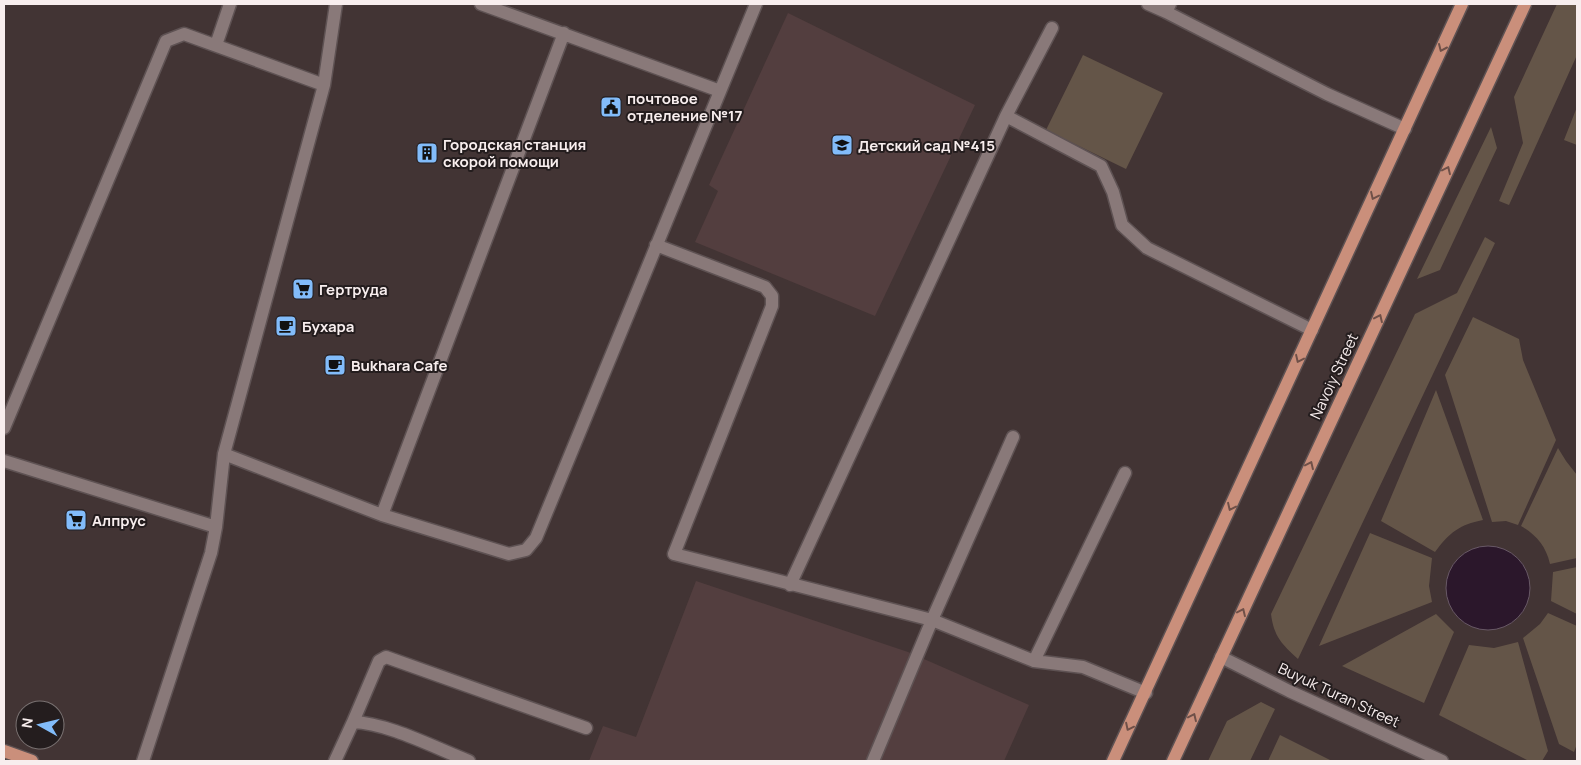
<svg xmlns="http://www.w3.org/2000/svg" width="1581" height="765" font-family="Manrope,sans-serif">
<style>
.built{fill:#533e3f}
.green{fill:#645548}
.water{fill:#2b172b;stroke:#685866}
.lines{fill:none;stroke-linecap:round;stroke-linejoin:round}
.minor-casing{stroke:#5e5253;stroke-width:15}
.major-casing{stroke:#5e5253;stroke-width:15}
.minor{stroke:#897979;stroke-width:12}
.major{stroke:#ca8f7b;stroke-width:12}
.oneway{stroke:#6f5048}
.labels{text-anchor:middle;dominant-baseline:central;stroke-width:4;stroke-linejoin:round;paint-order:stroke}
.poi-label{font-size:15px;font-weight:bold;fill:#f8eeee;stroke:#241d1e;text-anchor:start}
.street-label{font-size:15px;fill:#f8eeee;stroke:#241d1e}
</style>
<rect width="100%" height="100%" fill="#423434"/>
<path class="built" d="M788 13 975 105 875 316 695 242 718 191 709 185Z
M696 581 908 652 1029 705 1004 761H589L603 726 636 737Z"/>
<path class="green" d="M1557 4H1577V55L1509 205 1499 201 1523 143 1514 97Z
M1083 55 1163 93 1126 169 1046 130Z
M1577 107V145L1564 140Z
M1491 127 1497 148 1440 270 1417 279Z
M1485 237 1495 243 1298 659C1282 644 1274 637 1271 614L1415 314 1457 293Z
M1473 317 1519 339 1523 360 1556 440 1518 525 1506 521 1492 522 1445 375Z
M1436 390 1483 520C1459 525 1450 532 1435 552L1381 521Z
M1558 448 1566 461 1577 475V558L1550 564C1546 546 1536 535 1521 526Z
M1370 533 1432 558 1429 586 1432 602 1319 646Z
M1577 567V614L1551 601 1553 572Z
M1548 613 1577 626V744L1574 752 1559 744 1523 638 1540 624Z
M1436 614 1454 632 1424 703 1342 666Z
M1518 642 1548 751 1542 761H1529L1439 715 1469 645 1494 648Z
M1261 702 1275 709 1250 761H1208L1227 721Z
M1280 735 1332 761H1268Z"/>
<path class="water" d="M1446 588a42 42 0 1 1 84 0a42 42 0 1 1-84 0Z"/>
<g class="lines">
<g class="minor-casing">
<path id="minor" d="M481 4 720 91
M1148 4 1166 12
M1170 4 1166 12 1327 94 1405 129
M216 45 230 4
M1006 116 1052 28
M656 245 765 287 772 296V306L674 554 932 620 1034 661 1083 667 1146 693
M4 428 166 41 184 34 324 85
M224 454 382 515 509 554 526 550 536 538 756 4
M4 461 216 527
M382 515 564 33
M790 585 1006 116 1101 166 1113 192 1122 225 1147 248 1312 330
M1221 657 1289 691 1442 761
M1034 661 1125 473
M353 722 379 661 386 657 586 728
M143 761 211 553 216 527 224 454 324 85 336 4
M335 761 353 722C388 723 435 748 469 761
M873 761 932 620 1013 437"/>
</g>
<g class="major-casing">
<path id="major" d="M4 751 32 761
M1113 761 1462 4
M1173 761 1525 4"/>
</g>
<use href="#minor" class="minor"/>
<use href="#major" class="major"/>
</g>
<defs><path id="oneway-chevron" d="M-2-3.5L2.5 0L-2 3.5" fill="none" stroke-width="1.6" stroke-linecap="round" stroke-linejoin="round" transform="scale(1.25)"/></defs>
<g class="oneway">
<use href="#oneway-chevron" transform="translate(1442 48) rotate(114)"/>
<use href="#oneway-chevron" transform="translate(1447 170) rotate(-65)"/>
<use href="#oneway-chevron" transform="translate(1374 196) rotate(115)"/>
<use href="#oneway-chevron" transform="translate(1379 318) rotate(-65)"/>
<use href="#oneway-chevron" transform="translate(1299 359) rotate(115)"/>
<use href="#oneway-chevron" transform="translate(1310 465) rotate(-65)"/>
<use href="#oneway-chevron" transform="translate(1231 507) rotate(115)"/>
<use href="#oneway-chevron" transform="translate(1242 612) rotate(-65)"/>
<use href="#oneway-chevron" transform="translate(1193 717) rotate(-65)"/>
<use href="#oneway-chevron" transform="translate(1129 727) rotate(116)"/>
</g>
<defs>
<g id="civic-square" transform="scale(1.125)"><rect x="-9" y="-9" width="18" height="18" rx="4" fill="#82bcfa" stroke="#241d1e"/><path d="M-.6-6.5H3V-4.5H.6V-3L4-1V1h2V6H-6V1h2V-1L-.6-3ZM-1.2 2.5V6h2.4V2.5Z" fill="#111"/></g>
<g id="school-square" transform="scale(1.125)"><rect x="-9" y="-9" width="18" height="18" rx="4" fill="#82bcfa" stroke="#241d1e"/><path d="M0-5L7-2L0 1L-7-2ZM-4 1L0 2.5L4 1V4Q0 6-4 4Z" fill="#111"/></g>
<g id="building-square" transform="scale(1.125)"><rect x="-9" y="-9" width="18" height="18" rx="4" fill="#82bcfa" stroke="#241d1e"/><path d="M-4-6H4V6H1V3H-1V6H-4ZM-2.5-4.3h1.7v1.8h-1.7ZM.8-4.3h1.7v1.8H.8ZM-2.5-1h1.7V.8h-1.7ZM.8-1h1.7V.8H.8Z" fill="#111"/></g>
<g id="supermarket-square" transform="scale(1.125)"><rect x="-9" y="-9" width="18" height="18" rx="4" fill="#82bcfa" stroke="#241d1e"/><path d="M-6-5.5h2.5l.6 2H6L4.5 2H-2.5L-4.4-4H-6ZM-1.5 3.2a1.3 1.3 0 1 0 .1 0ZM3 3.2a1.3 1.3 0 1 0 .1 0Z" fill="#111"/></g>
<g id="cafe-square" transform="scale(1.125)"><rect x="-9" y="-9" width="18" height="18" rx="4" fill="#82bcfa" stroke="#241d1e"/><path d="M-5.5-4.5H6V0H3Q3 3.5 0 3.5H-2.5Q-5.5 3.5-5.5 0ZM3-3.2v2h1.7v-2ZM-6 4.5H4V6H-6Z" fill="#111"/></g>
</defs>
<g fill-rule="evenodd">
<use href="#civic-square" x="611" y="107"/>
<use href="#school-square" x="842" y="145"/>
<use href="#building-square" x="427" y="153"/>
<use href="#supermarket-square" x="303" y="289"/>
<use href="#cafe-square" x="286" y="326"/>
<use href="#cafe-square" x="335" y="365"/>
<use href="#supermarket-square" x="76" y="520"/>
</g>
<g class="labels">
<g class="poi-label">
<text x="627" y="98">почтовое<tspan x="627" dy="17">отделение №17</tspan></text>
<text x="443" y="144">Городская станция<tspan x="443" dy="17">скорой помощи</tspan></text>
<text x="858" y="145">Детский сад №415</text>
<text x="319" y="289">Гертруда</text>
<text x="302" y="326">Бухара</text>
<text x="351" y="365">Bukhara Cafe</text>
<text x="92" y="520">Алпрус</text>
</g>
<g class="street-label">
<text transform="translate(1334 376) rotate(-65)">Navoiy Street</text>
<text transform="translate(1339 695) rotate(25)">Buyuk Turan Street</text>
</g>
</g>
<rect width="1581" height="765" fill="none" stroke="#f8eeee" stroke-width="10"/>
<g transform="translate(40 725) rotate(278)"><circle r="24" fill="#241d1e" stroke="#797171"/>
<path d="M0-4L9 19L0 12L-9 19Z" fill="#82bcfa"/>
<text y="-8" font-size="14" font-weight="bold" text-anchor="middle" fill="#f8eeee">N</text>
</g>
</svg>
